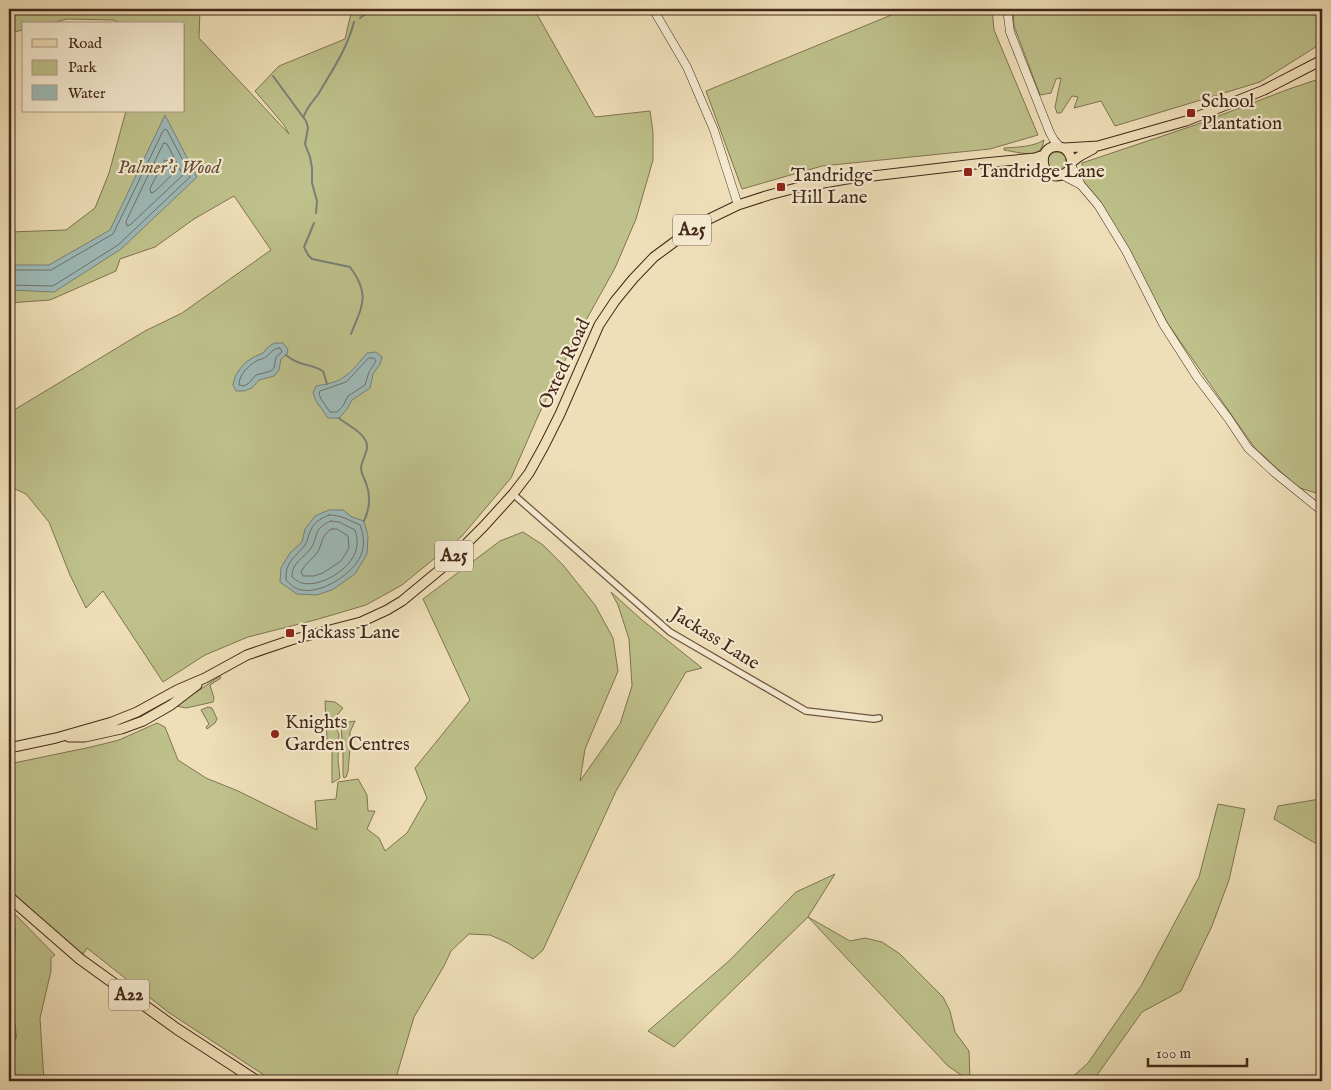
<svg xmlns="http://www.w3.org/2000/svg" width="1331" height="1090" font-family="'IM FELL English',serif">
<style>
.green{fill:#bec18b;stroke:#807452}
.water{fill:#9dbab9;stroke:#798079}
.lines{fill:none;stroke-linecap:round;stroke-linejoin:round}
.shore{stroke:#707169;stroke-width:1}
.stream{stroke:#798079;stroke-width:2}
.street-casing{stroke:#6e5641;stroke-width:8}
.secondary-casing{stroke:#432819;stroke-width:9}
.primary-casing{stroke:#432819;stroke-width:11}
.highway-casing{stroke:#432819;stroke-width:12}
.street{stroke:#f5ead1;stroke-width:5.5}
.secondary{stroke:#f5ead1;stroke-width:8}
.primary{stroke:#efdfb8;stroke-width:9}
.highway{stroke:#efdfb8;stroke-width:10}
.poi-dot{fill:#8f2418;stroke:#f5ead1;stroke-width:2}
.labels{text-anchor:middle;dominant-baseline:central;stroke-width:4.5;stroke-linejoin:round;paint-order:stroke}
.shield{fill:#f5ead1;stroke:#786250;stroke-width:1}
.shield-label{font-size:18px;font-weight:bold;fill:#432819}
.poi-label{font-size:19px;fill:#432819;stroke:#f5ead1;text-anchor:start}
.park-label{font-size:19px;font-style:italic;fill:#624e36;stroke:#f5ead1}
.street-label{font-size:19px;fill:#432819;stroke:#f5ead1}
</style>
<rect width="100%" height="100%" fill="#efdfb8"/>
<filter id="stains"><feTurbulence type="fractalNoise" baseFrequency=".004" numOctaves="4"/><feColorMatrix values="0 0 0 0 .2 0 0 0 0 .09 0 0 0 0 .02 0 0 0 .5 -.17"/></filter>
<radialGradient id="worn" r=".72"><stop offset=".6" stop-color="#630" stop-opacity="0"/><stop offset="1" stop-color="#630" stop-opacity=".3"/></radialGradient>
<path class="green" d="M9 9H200L199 38 289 134 284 125 255 91 279 66 345 39 352 9H534L595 117 650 111 653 132V160L636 219 615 268 575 340 539 414 511 478 462 536 402 585 366 605 315 620 248 637 205 655 163 682 103 591 86 608 70 575 49 522 26 494 11 487 9 488V413L145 331 182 313 271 250 234 196 194 219 155 247 120 259 116 271 50 300 9 303V232L66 230 95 208 109 173 126 111H184V24H122L114 20 67 19 47 24H24V30L13 32 9 35Z
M906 9H992L994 30 1038 135 990 149 822 166 742 189 706 91Z
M1013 9H1322V43L1260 82 1115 126 1101 101 1074 108 1078 97 1072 96 1061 113H1057L1055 107 1061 78 1056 79 1051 93 1040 95 1014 26Z
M1322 78V495L1297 487 1254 447 1168 324 1116 229 1082 179V163L1195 125 1289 89Z
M1044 140C1043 144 1042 149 1039 151 1032 157 1012 151 1004 150V148C1018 147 1033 147 1044 140Z
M1048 161a9 9 0 1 1 18 0a9 9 0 1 1-18 0Z
M523 532 543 545 563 565 595 605 613 638 618 671 585 749 580 781 620 724 632 686 629 639 618 605 611 592 642 620 702 668 686 672 616 791 543 950 533 959 508 943 490 935 469 934 451 951 444 966 414 1017 395 1081H266L267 1077 168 1012 87 948 82 956 9 889V764L91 747 119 740 157 723 165 727 178 760 206 778 238 791 317 830 315 801 336 799 338 782 358 779 367 795 368 811H375L367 829 379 838 385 851 407 833 427 798 415 768 470 700 423 599 500 541Z
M220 676 221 678 210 685 214 698 213 702 186 708 176 706Z
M325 701 335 702 343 708 332 721 339 734 338 760 340 778 332 783V741L327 740Z
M208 707 212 708 217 719 215 723 207 729 206 727 209 724 201 710Z
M340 717 349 722 355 721 350 732V748L348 772 346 777 344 778 343 775V749Z
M1320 799 1322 800V844L1315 843 1274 819 1278 806Z
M1218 804 1245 809 1229 880 1212 926 1181 991 1142 1012 1095 1078 1091 1081H1068L1088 1063 1141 986 1199 877Z
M835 874 808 917 850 941 865 938 882 942 900 954 943 997 950 1011 955 1032 969 1051 970 1081 948 1066 808 917 674 1047 648 1031 730 960 796 892Z
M9 908 55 955 51 958V971L40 1018 44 1081H9Z"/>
<path class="water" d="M165 115 197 177 121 249 54 292 9 290V265H49L110 230Z
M274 343H283L288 349 287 354 281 359 279 370 274 376 259 380 252 388 244 391H236L233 385 235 377 239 370 246 362 254 357 263 353 267 348Z
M376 352 382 357 380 364 373 374 370 388 352 400 347 409 339 418H328L316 401 313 393 316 386C326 384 336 383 344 377 353 371 360 361 367 353Z
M329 510H343L352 517 364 521 368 536 367 554 355 574 332 590 317 595 297 594 280 582 281 568 290 553 302 542 305 529 315 516Z"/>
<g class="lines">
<path class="shore" d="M164 143 167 144 183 175 130 225 127 226 126 222Z
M165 160 168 161 173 174 154 192 151 193 150 189Z
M9 270H51L113 234 163 131 165 129 167 130 190 174V177L118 245 53 286 9 285
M279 348 281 349 282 352 276 357 274 368 271 371 256 375 249 383 244 386 239 385C239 374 249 365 258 360 259 360 265 358 266 357 271 353 272 349 279 348Z
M369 358H374L376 361 369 372 365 385 348 396 343 406 337 412H330L321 399 319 394 320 391 346 382Z
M329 515C342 515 348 520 360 525 363 533 365 544 362 552 357 572 319 597 298 589 294 588 289 583 286 580 285 561 295 558 305 545 307 542 308 538 309 534 313 523 319 519 329 515Z
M331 521 339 522 355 530C357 536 358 544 356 550 352 568 321 588 302 583 299 583 295 579 292 577 291 563 304 558 311 548 319 536 312 529 331 521Z
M332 529H337L348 536 349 548 341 561 323 573 314 576H303L301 572C305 564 311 560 317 553 323 544 321 534 332 529Z"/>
<path class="stream" d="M360 18 364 15 362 9
M273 76 306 121 308 128 305 144 310 157 312 168V183L317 201 316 213
M304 116C308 105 313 102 319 93 333 69 347 49 354 22
M314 223 304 247 308 255 312 259 350 267C371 295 362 306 351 334
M286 355C300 367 310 363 323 371L327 384
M339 418C347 425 358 429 364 438 372 448 362 457 361 468 361 473 364 478 366 483 371 496 370 508 364 521
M9 1055 16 1037 12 999 15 928"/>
<g class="street-casing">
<path id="street" d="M513 494 670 632 806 711 874 719 879 718"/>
</g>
<g class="secondary-casing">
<path id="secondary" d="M653 9 687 67 714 130 738 205
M1007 9 1010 32 1050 133 1054 140 1060 147
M1071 165 1081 185 1098 205 1126 251 1163 324 1197 377 1228 418 1248 448 1275 473 1322 511
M1062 175 1081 185"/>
</g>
<g class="primary-casing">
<path id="primary" d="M1064 148C1073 155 1075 168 1064 174 1039 186 1034 138 1064 148L1098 146 1186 121 1264 90 1322 60
M1072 162 1080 156 1093 149
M1018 163 1036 166 1046 170
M69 737H85L121 729 143 721 171 705 197 685
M9 748 56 738 112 722 137 712 177 690 205 678 247 655 291 640 361 622 387 610 402 601 442 568 484 526 513 494 529 473 544 446 560 414 599 325 615 301 633 279 654 257 677 240 707 220 738 205 769 195 800 187 847 179 984 163 1035 158 1044 155"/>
</g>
<g class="highway-casing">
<path id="highway" d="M9 897 80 959 177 1029 257 1081"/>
</g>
<use href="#street" class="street"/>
<use href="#secondary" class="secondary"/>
<use href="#primary" class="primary"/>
<use href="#highway" class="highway"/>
</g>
<g class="poi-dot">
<rect x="1186" y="108" width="10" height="10" rx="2.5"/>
<rect x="963" y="167" width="10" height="10" rx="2.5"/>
<rect x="776" y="182" width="10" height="10" rx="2.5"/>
<rect x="285" y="628" width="10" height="10" rx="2.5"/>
<circle cx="275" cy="734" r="5"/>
</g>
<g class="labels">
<g class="shield">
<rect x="673" y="214.5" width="38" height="31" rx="4"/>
<rect x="435" y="540.5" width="38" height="31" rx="4"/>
<rect x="109" y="979.5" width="40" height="31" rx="4"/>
</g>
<g class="shield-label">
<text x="692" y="230">A25</text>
<text x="454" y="556">A25</text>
<text x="129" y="995">A22</text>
</g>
<g class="poi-label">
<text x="1201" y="102">School<tspan x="1201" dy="22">Plantation</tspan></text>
<text x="978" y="172">Tandridge Lane</text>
<text x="791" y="176">Tandridge<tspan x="791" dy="22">Hill Lane</tspan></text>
<text x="300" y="633">Jackass Lane</text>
<text x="285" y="723">Knights<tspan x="285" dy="22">Garden Centres</tspan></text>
</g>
<g class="park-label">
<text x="169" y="168">Palmer's Wood</text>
</g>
<g class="street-label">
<text transform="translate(565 364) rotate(-65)">Oxted Road</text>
<text transform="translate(715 639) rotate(32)">Jackass Lane</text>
</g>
</g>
<rect width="1331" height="1090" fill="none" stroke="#efdfb8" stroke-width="30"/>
<rect x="10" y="10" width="1311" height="1070" fill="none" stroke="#432819" stroke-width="2.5"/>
<rect x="15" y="15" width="1301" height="1060" fill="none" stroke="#432819"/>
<rect x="22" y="22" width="162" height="90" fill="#f5ead1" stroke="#ae9c87"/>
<rect x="32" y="39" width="25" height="8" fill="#efdfb8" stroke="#ae9c87"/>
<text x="68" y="48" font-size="15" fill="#432819">Road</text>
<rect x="32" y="60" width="25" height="15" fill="#bec18b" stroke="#ae9c87"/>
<text x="68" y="72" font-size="15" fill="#432819">Park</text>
<rect x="32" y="85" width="25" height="15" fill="#9dbab9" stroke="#ae9c87"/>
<text x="68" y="98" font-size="15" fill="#432819">Water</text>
<path d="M1148 1058v8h99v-8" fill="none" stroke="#432819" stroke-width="2.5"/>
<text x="1156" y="1058" font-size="15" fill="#432819" stroke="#f5ead1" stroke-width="4" paint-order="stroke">100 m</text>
<rect width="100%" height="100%" filter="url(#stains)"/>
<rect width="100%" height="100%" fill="url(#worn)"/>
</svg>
